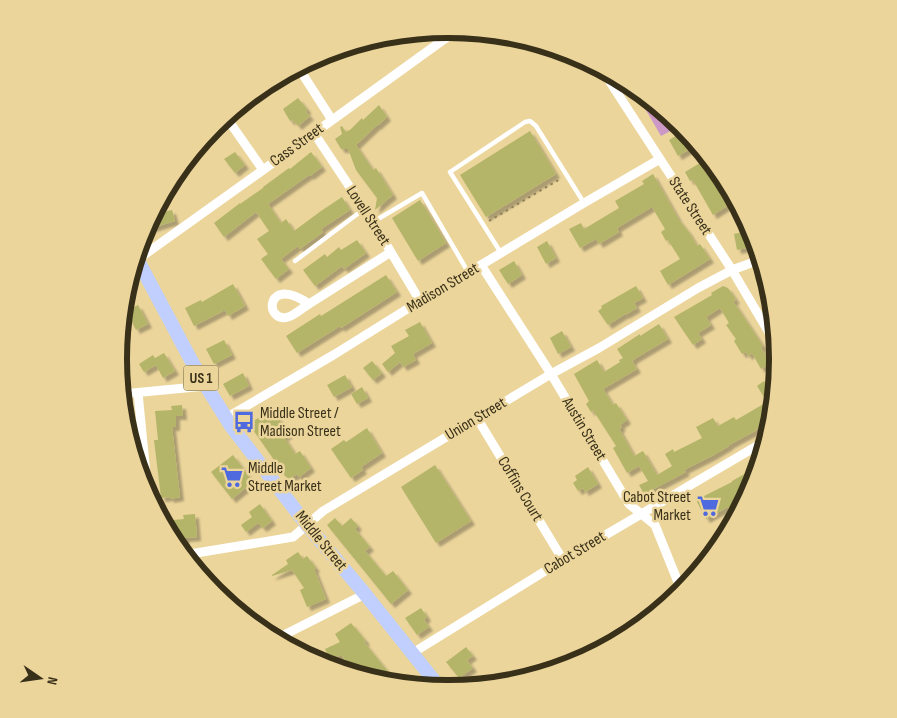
<svg xmlns="http://www.w3.org/2000/svg" width="897" height="718" font-family="'Sofia Sans Condensed',sans-serif">
<style>
.green{fill:#cc99c7}
.building{fill:#b4b569;filter:url(#shadow)}
.lines{fill:none;stroke-linecap:round;stroke-linejoin:round}
.path{stroke:#908058;stroke-width:2;stroke-dasharray:2.5 4;stroke-linecap:butt}
.lane{stroke:#fff;stroke-width:4.5}
.street{stroke:#fff;stroke-width:9}
.primary{stroke:#c0cffd;stroke-width:14}
.labels{text-anchor:middle;dominant-baseline:central;stroke-width:5;stroke-linejoin:round;paint-order:stroke}
.shield{fill:#ebd59b;stroke:#6e6240;stroke-width:1}
.shield-label{font-size:15px;font-weight:bold;fill:#393019}
.street-label{font-size:16px;fill:#393019;stroke:#ebd59b}
.poi-label{font-size:16px;fill:#393019;stroke:#ebd59b;text-anchor:start}
.rim{fill:none;stroke:#393019;stroke-width:6}
</style>
<defs>
<filter id="shadow"><feDropShadow dx="4" dy="4" stdDeviation="1" flood-color="#0004"/></filter>
</defs>
<rect width="100%" height="100%" fill="#ebd59b"/>
<path class="green" d="M640 91 682 125 661 136 636 93Z"/>
<path class="building" d="M298 98 307 109 306 112 310 116 298 126 293 120 290 121 283 109Z
M379 105 387 117 377 126V125L356 145 373 170 376 168 393 195 375 210 377 198 356 170 348 149H341L335 139 342 134 340 127 342 126 346 132 351 129 362 118 363 120Z
M686 130 695 146 678 156 669 140Z
M530 131 556 174 486 217 460 175Z
M235 152 245 165 235 173 224 159Z
M311 152 322 167 310 176 309 175 268 204 281 223 286 219 294 231 321 211 342 197 350 210 321 229 323 232 300 249 298 246 281 259 289 269 276 279 261 259 268 254 257 239 269 231 256 212 224 237 214 223 240 203V204L263 188V187L289 168 290 169Z
M700 163 710 179 711 178 727 206 713 215 693 180 690 181 685 172Z
M653 174 679 220 688 231 697 246 700 244 710 259 668 285 660 271 680 259 668 240 666 241 661 232 665 229 652 207 617 228 619 232 599 244 596 239 580 248 569 229 581 223 584 229 619 208 615 201 644 184 642 181Z
M420 200 446 243 418 261 392 218Z
M160 201 164 212 172 210 175 221 152 228 150 220Z
M752 230 756 246 737 250 734 234Z
M357 240 366 253 344 269 342 266 315 286 303 270 325 254 327 257 339 247 341 250Z
M547 241 556 258 546 264 537 247Z
M514 261 522 275 508 284 499 270Z
M766 273 772 295 774 314 755 278Z
M386 275 397 292 341 328 340 326 297 353 286 336 320 314 321 316Z
M233 284 245 306 228 316 225 310 194 326 185 308 201 300 202 302Z
M636 286 643 298 634 303 637 308 625 315V314L608 325 598 311 602 308 601 306Z
M723 286 728 288 736 300 733 301 763 346 761 348 771 363 761 369 752 353 748 356 746 352 742 354 734 341 736 339 726 325 729 323 720 308 706 317 711 325 698 333 702 339 693 345 674 317 712 295 711 293Z
M138 305 148 324 136 330 126 311Z
M420 322 432 343 413 354 416 360 403 367 400 362 388 372 382 364 395 353 391 346 409 336 405 330Z
M659 324 668 339 636 358 632 361 637 369 603 389 613 405 616 403 627 420 620 425 622 427 619 429 634 456 643 451 657 475 672 466 665 454 673 449 674 452 702 438 696 427 713 418 718 426 734 417 736 420 767 402 757 386 764 381 775 397 773 419 756 429 757 430 729 445V446L712 456 684 470 686 472 644 494 639 485 648 481 639 466 627 473 613 448 616 446 593 410 591 412 586 404 589 401 574 374 597 360 604 372 620 362 619 360 623 358 617 349 640 334V336Z
M562 331 571 347 558 354 550 338Z
M224 340 232 355 214 364 206 349Z
M164 353 175 371 163 378 156 365 144 372 139 364 153 355 155 358Z
M372 361 382 373 373 380 363 368Z
M243 373 249 386 230 396 223 384Z
M345 375 352 387 334 397 327 385Z
M362 387 368 398 357 404 351 394Z
M182 405 183 416H176V427H172L180 497 170 499V497L161 498 154 440H158L155 411 172 410 171 406Z
M272 409 289 434 284 437 295 454 300 451 311 468 299 477 297 474 288 480 249 424Z
M367 428 382 453 361 467 363 470 351 478 331 449 344 440 346 442Z
M233 455 253 482 232 499 211 472Z
M435 465 471 521 436 543 401 487Z
M588 467 598 484 585 492 583 488 578 491 573 483 577 480 575 476Z
M748 472 754 483 747 498 737 504 740 510 735 521 728 507 706 519 696 500 732 482V481Z
M260 504 272 521 263 528 258 523 246 532 241 525 252 517 249 512Z
M195 514 197 537 185 538V542L174 543 163 521 184 519 183 515Z
M335 518 342 526 351 518 358 526 355 529 370 547 365 551 386 576 393 571 408 590 391 604 327 525Z
M298 552 303 559 307 556 316 568 314 569 326 599 307 607 300 590 304 588 292 570 272 576V575L288 564 286 560Z
M421 608 427 617 424 620 429 627 417 635 405 618Z
M351 623 366 641 364 642 398 684 384 683 359 675 341 655 330 660 325 649 340 642 335 634Z
M466 647 473 656 467 660 473 668 459 678 446 662Z"/>
<g class="lines">
<path class="path" d="M489 221 560 179"/>
<path class="lane" d="M373 222 422 193 468 272
M501 253 450 172 525 122 530 121 536 126 584 203
M295 261 364 209"/>
<path class="street" d="M298 67 332 120
M601 68 732 270 777 346
M615 90 629 83
M226 117 263 170
M314 133 373 222 420 301
M137 260 263 170 457 30
M481 265 551 374 629 504 655 525 682 592
M309 304C302 308 295 315 288 317 264 324 265 273 309 304L391 252
M138 393 148 494
M122 394 206 386
M226 418 335 354 420 301 481 265 584 203 660 159
M477 418 563 560
M184 555 293 537 323 511 551 374 599 348 698 288 732 270 762 259
M276 639 365 594
M411 654 563 560 767 440"/>
<path class="primary" d="M136 257 192 362 206 386 231 426 307 525 365 594 440 688"/>
</g>
<defs>
<g id="bus-bare" transform="scale(1.725)"><path d="M-5-6H5V4H4V6H2V4H-2V6H-4V4H-5ZM-3.5-4V0h7V-4ZM-3.5 1.2v1.5H-2V1.2ZM2 1.2v1.5H3.5V1.2Z" fill="#4e6ade" stroke="#ebd59b" stroke-width="2.5" paint-order="stroke"/></g>
<g id="supermarket-bare" transform="scale(1.725)"><path d="M-6-5.5h2.5l.6 2H6L4.5 2H-2.5L-4.4-4H-6ZM-1.5 3.2a1.3 1.3 0 1 0 .1 0ZM3 3.2a1.3 1.3 0 1 0 .1 0Z" fill="#4e6ade" stroke="#ebd59b" stroke-width="2.5" paint-order="stroke"/></g>
</defs>
<g fill-rule="evenodd">
<use href="#bus-bare" x="244" y="422"/>
<use href="#supermarket-bare" x="232" y="477"/>
<use href="#supermarket-bare" x="708" y="506"/>
</g>
<g class="labels">
<rect class="shield" x="183.5" y="365.5" width="35" height="25" rx="4"/>
<g class="shield-label">
<text x="201" y="378">US 1</text>
</g>
<g class="street-label">
<text transform="translate(297 145) rotate(-36)">Cass Street</text>
<text transform="translate(690 206) rotate(57)">State Street</text>
<text transform="translate(368 216) rotate(57)">Lovell Street</text>
<text transform="translate(443 288) rotate(-31)">Madison Street</text>
<text transform="translate(476 419) rotate(-31)">Union Street</text>
<text transform="translate(584 429) rotate(59)">Austin Street</text>
<text transform="translate(520 489) rotate(59)">Coffins Court</text>
<text transform="translate(321 541) rotate(51)">Middle Street</text>
<text transform="translate(575 553) rotate(-31)">Cabot Street</text>
</g>
<g class="poi-label">
<text x="260" y="413">Middle Street /<tspan x="260" dy="18">Madison Street</tspan></text>
<text x="248" y="468">Middle<tspan x="248" dy="18">Street Market</tspan></text>
<text x="691" y="497" text-anchor="end">Cabot Street<tspan x="691" dy="18">Market</tspan></text>
</g>
</g>
<path d="M0 0H897V718H0ZM127 359a321 321 0 1 1 642 0a321 321 0 1 1-642 0Z" fill="#ebd59b" fill-rule="evenodd"/>
<path class="rim" d="M127 359a321 321 0 1 1 642 0a321 321 0 1 1-642 0Z"/>
<g transform="translate(40 678) rotate(103)" stroke="#ebd59b" stroke-width="4" paint-order="stroke">
<path d="M0-4L9 19L0 12L-9 19Z" fill="#393019"/>
<text y="-8" font-size="14" font-weight="bold" text-anchor="middle" fill="#393019">N</text>
</g>
</svg>
